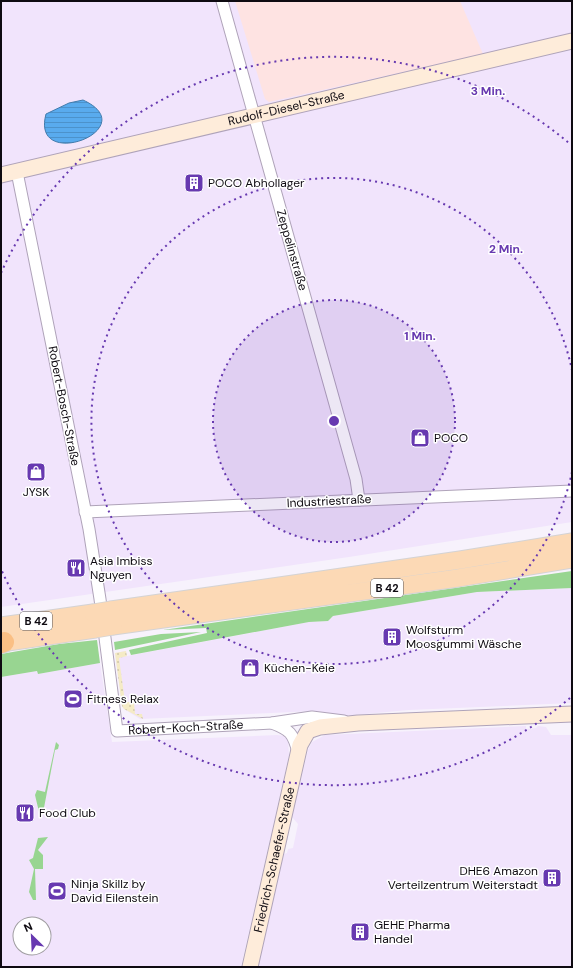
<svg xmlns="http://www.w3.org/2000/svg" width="573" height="968" font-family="'DM Sans',sans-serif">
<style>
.built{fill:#f1e4fc;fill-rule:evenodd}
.education{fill:#fee3e2}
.grass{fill:#98d591}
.sand{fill:url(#sand-dots)}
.water{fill:url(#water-rules);stroke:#427bac}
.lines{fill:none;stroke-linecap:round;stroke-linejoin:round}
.street-casing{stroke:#afa3b9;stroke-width:13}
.secondary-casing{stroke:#afa3b9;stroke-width:17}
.primary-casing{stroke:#d4d3d4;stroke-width:19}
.highway-casing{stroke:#d4d3d4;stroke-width:22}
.street{stroke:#fff;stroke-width:11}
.secondary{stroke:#feecda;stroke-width:15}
.primary{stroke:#fcd9b5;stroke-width:17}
.highway{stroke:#fabf84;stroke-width:20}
.primary-bridge-casing{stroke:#d4d3d4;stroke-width:19;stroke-linecap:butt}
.primary-bridge{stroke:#fcd9b5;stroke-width:17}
.ring{fill:none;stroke:#6739b0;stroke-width:2;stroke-dasharray:2 4}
.labels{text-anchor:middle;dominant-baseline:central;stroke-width:3;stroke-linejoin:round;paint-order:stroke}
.shield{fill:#fff;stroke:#565458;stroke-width:1}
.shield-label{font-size:11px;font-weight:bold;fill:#0e0a11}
.street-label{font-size:12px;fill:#0e0a11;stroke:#fff}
.poi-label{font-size:12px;fill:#0e0a11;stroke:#fff;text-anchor:start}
.centre{fill:#6739b0;stroke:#fff;stroke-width:2}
.ring-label{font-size:12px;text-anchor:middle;font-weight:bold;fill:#6739b0;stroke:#fff;stroke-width:3;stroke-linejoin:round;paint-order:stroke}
</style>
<defs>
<pattern id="sand-dots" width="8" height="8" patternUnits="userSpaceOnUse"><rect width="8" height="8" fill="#f5ebc6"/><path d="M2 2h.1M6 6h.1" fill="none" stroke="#d1c8a9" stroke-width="1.8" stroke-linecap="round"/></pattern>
<pattern id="water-rules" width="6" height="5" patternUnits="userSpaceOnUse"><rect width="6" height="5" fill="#59abee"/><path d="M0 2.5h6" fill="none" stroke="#4c92cb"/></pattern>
</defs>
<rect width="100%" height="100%" fill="#f7f2fc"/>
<path class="built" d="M1 1H572V522L349 557 1 607ZM69 103 88 138 64 144 54 141 46 114Z
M572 588V703L409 710 332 717 329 713 316 711 140 719 124 709 122 706 115 653 126 651 127 656 309 622 328 621 333 616 477 592Z
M100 663 112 742 277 735 284 736 288 740 289 755 241 967H1V677L37 671 38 674ZM20 924H44V948H20Z
M526 726V729L536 728 538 726 546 727 551 735H572V967H258L284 854 287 853 288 849 293 848 298 824 292 817 308 750 312 742 325 735Z"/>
<path class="education" d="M235 1H460L483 54 269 102 265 99Z"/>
<path class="grass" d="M572 571V588L477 592 333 616 328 621 309 622 131 655 129 650 207 633 206 628 163 630Z
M201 632 115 650 114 642 161 634Z
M97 640 100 663 38 674 37 671 1 677V654L59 644Z
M56 742 59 745 58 749 55 750 43 813 39 812 35 795 37 790 45 792Z
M48 837 38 850 43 855V869H35L36 900H33L29 892 34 869 29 860 33 858 38 838Z"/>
<path class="sand" d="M126 651 127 656 119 658 125 702H134L135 714H142L143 719 124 709 122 706 115 653Z"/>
<path class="water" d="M83 100C146 129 30 173 46 114L69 103Z"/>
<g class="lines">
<g class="street-casing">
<g id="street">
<path d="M222 1 356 479 359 500"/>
<path id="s1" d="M17 172 89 529 100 599 117 731 272 723 312 717 344 721"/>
<path d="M85 512 572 491"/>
<path d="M272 723C290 730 293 733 298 752"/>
</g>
</g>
<g class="secondary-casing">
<g id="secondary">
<path id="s2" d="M1 175 572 41"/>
<path id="s3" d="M250 967 300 745 308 731 320 727 358 723 572 714"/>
</g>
</g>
<g class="primary-casing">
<path id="primary" d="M111 610 460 560 572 542
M1 626 93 613
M113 626 458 578 572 559
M1 643 95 629"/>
</g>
<g class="highway-casing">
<path id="highway" d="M1 643 4 642"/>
</g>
<use href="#street" class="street"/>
<use href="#secondary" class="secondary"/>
<use href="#primary" class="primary"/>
<use href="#highway" class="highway"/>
<g class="primary-bridge-casing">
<path id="primary-bridge" d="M93 613 111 610
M95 629 113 626"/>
</g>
<use href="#primary-bridge" class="primary-bridge"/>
</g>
<circle cx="334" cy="421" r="121" fill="#6739b0" fill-opacity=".12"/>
<g class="ring">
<circle cx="334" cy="421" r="121"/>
<path d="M572 472A243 243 0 1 1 572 370"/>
<path d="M570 698A364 364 0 0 1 1 569M1 273A364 364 0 0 1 570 144"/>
</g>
<defs>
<g id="building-square" transform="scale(1)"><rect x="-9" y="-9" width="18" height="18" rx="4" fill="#6739b0" stroke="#fff"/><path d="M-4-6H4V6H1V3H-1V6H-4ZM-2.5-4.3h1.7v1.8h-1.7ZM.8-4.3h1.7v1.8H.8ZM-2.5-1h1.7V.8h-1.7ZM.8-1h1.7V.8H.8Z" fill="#fff"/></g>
<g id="shop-square" transform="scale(1)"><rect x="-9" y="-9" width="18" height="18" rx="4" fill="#6739b0" stroke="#fff"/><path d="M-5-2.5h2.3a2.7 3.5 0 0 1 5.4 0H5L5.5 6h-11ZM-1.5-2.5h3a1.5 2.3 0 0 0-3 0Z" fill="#fff"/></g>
<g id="restaurant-square" transform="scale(1)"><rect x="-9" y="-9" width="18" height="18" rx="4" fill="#6739b0" stroke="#fff"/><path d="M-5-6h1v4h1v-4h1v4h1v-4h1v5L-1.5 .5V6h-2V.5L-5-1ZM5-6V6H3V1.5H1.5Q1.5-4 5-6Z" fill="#fff"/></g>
<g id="stadium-square" transform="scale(1)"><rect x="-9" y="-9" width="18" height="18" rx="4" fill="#6739b0" stroke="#fff"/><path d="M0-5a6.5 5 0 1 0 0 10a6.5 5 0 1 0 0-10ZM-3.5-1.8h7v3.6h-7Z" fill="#fff"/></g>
</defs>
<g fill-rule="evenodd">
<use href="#building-square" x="194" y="183"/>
<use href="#shop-square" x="420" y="438"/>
<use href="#shop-square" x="36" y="472"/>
<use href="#restaurant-square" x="76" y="568"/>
<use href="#building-square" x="392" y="637"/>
<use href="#shop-square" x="250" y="668"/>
<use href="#stadium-square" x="73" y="699"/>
<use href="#restaurant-square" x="25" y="813"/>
<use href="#building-square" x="552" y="878"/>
<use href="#stadium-square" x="57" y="891"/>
<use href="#building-square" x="360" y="932"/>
</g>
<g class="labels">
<g class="shield">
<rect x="371" y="579" width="32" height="18" rx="3"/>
<rect x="20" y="612" width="32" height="18" rx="3"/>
</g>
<g class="shield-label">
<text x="387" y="588">B 42</text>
<text x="36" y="621">B 42</text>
</g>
<g class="street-label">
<text stroke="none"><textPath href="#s2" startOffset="293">Rudolf-Diesel-Straße</textPath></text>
<text transform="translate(292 250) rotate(74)">Zeppelinstraße</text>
<text transform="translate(64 406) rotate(79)">Robert-Bosch-Straße</text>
<text transform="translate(329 501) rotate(-3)">Industriestraße</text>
<text stroke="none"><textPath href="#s1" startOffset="637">Robert-Koch-Straße</textPath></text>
<text stroke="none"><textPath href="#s3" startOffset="110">Friedrich-Schaefer-Straße</textPath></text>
</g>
<g class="poi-label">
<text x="208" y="183">POCO Abhollager</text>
<text x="434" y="438">POCO</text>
<text x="36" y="492" text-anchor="middle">JYSK</text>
<text x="90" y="561">Asia Imbiss<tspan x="90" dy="14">Nguyen</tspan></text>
<text x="406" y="630">Wolfsturm<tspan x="406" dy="14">Moosgummi Wäsche</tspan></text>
<text x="264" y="668">Küchen-Keie</text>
<text x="87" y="699">Fitness Relax</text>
<text x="39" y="813">Food Club</text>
<text x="538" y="871" text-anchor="end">DHE6 Amazon<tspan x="538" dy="14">Verteilzentrum Weiterstadt</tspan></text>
<text x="71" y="884">Ninja Skillz by<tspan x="71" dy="14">David Eilenstein</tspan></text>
<text x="374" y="925">GEHE Pharma<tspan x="374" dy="14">Handel</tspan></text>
</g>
</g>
<circle cx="334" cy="421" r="6" class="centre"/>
<g class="ring-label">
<text x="488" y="95">3 Min.</text>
<text x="506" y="253">2 Min.</text>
<text x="420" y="340">1 Min.</text>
</g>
<rect width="573" height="968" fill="none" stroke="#0e0a11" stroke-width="4"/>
<g transform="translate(32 936) rotate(336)"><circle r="19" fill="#ffffff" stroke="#9f9da0"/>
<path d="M0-3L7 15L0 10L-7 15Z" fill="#6739b0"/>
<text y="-6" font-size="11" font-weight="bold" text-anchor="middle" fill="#0e0a11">N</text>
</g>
</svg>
